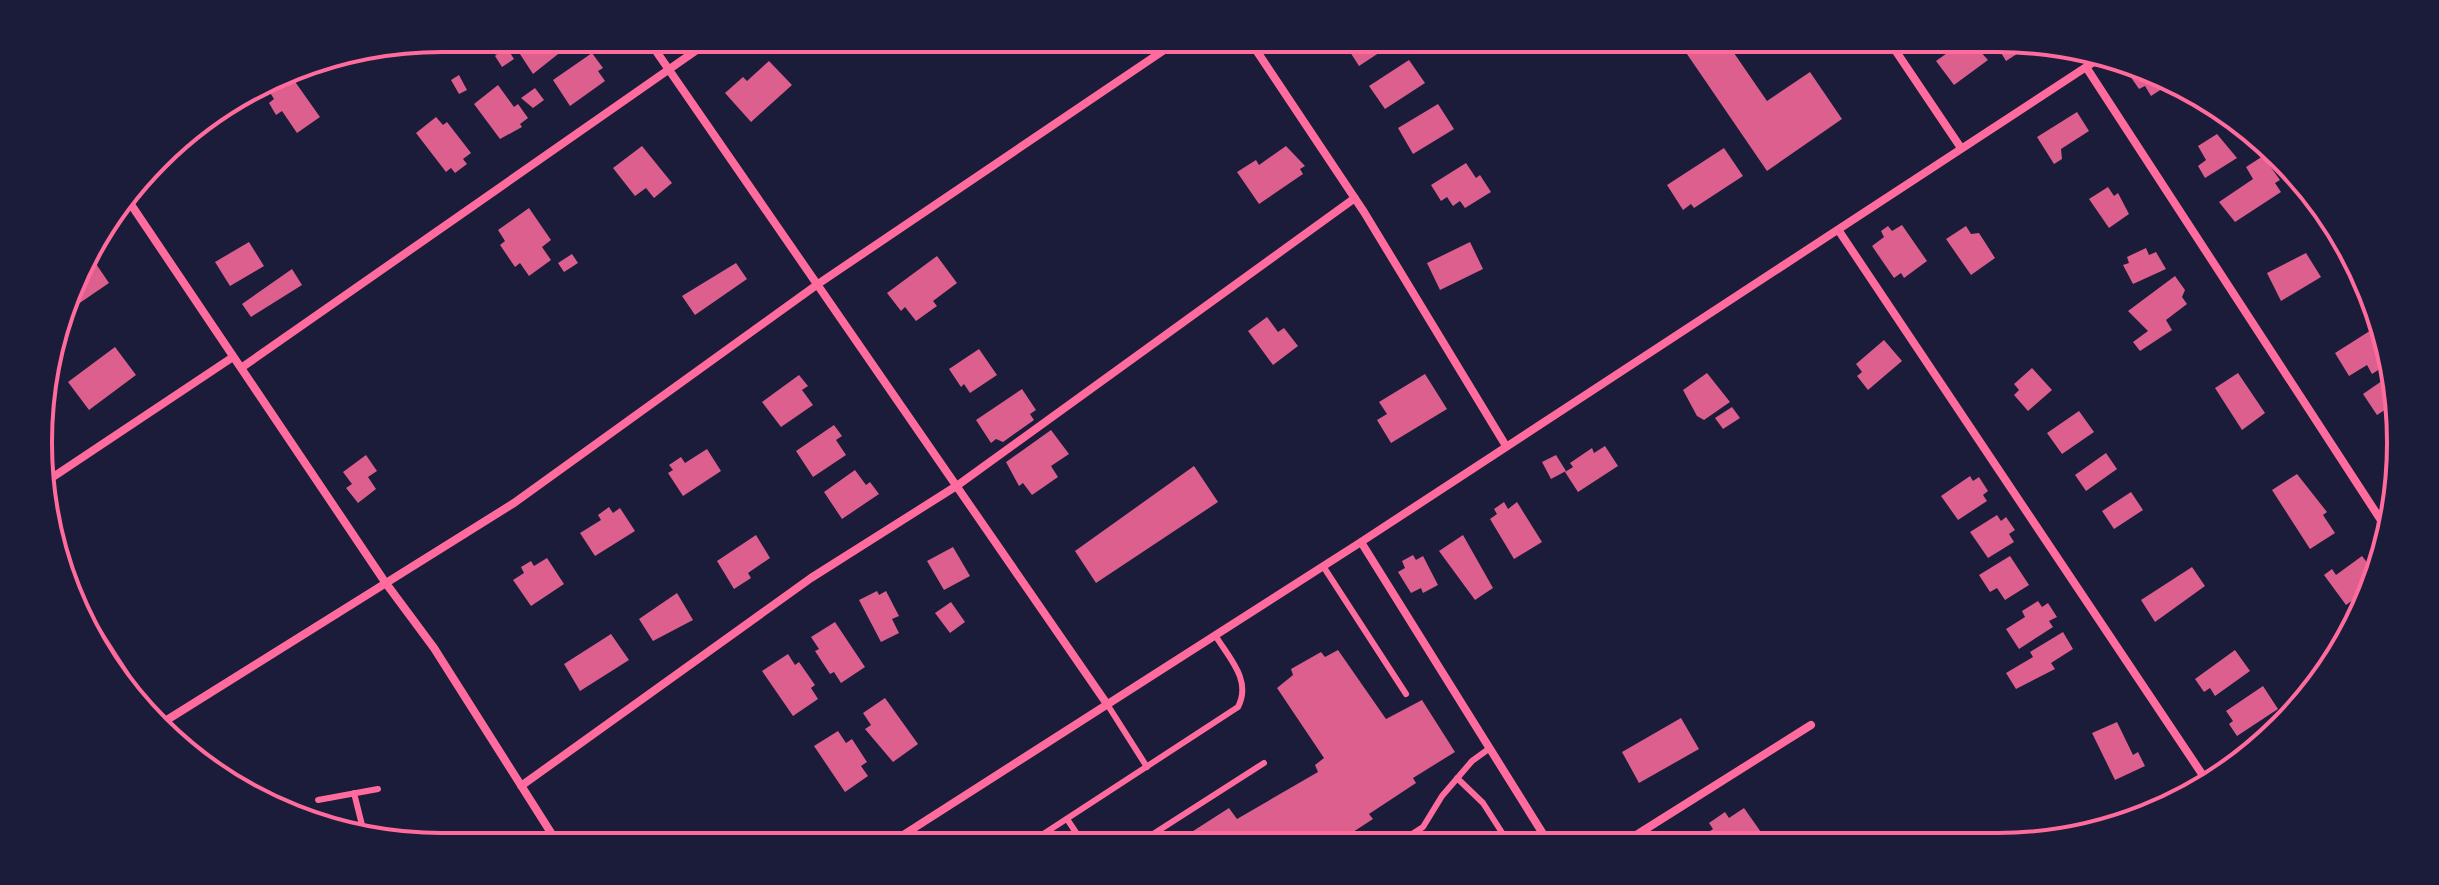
<svg xmlns="http://www.w3.org/2000/svg" width="2439" height="885" font-family="Poppins,sans-serif">
<style>
.building{fill:#dd5f8e}
.lines{fill:none;stroke-linecap:round;stroke-linejoin:round}
.service{stroke:#ff6b9d;stroke-width:6}
.minor{stroke:#ff6b9d;stroke-width:8}
.rim{fill:none;stroke:#ff6b9d;stroke-width:4}
</style>
<rect width="100%" height="100%" fill="#1b1b3a"/>
<path class="building" d="M498 38H508L512 43 496 55 488 45Z
M524 38H569L572 43 533 74 516 48Z
M1348 38H1395L1397 41 1359 66 1343 41Z
M1676 38H1729L1725 40 1767 101 1810 72 1842 119 1767 171Z
M1968 38 1988 60 1954 85 1936 61Z
M1992 38H1996L2034 43 2006 61Z
M507 48 514 59 502 67 495 56Z
M592 53 603 68 598 71 605 81 570 106 553 80Z
M1409 60 1425 83 1385 109 1369 86Z
M769 61 792 85 751 122 725 93 743 77 747 81Z
M2134 68 2168 85 2151 96 2145 86 2139 89 2128 73Z
M459 75 467 90 459 94 451 80Z
M291 76 320 117 297 133 282 111 276 115 269 103 274 99 269 91Z
M498 85 514 107 518 104 528 118 520 124 522 127 500 139 474 104Z
M535 88 544 100 533 108 521 98Z
M1438 104 1454 129 1413 154 1398 128Z
M2077 112 2089 131 2061 149 2062 159 2054 164 2037 137Z
M436 117 443 125 447 122 471 153 463 159 467 164 455 173 451 168 446 172 416 133Z
M2217 134 2237 158 2205 178 2198 166 2206 160 2198 146Z
M642 146 672 183 654 198 646 188 635 196 613 168Z
M1286 146 1305 166 1300 169 1303 174 1259 204 1237 172 1256 160 1259 165Z
M1724 148 1743 176 1694 208 1691 204 1683 210 1667 185Z
M2263 156 2280 180 2275 183 2281 192 2235 222 2219 202 2253 179 2246 167Z
M1466 163 1476 178 1480 175 1491 192 1465 208 1460 201 1453 206 1447 197 1441 201 1431 185Z
M2108 187 2114 196 2118 193 2129 214 2109 228 2089 199Z
M529 208 551 240 542 247 551 260 529 276 520 263 515 267 500 245 505 241 498 230Z
M1902 225 1927 261 1904 278 1901 273 1894 278 1872 246 1884 237 1881 231 1888 226 1892 231Z
M1966 226 1971 234 1979 233 1995 258 1971 275 1946 239Z
M249 242 264 266 230 286 215 262Z
M1470 242 1483 269 1440 290 1427 263Z
M2146 248 2149 255 2156 252 2166 269 2133 284 2123 265 2129 263 2127 257Z
M88 252 109 283 65 313 80 263Z
M2306 253 2321 277 2281 301 2267 273Z
M572 254 578 263 564 272 558 263Z
M937 256 957 283 933 301 937 306 916 321 905 307 901 311 887 293Z
M736 263 747 279 695 315 682 296Z
M292 269 302 285 251 317 242 304Z
M2175 276 2185 290 2182 297 2187 304 2166 320 2172 330 2140 351 2133 342 2148 331 2128 311Z
M1267 317 1278 332 1284 328 1298 346 1273 365 1248 331Z
M2376 327 2389 363 2372 374 2367 365 2349 376 2335 353Z
M1884 340 1902 361 1868 390 1857 376 1862 372 1856 364Z
M115 347 136 375 89 410 68 382Z
M979 349 997 375 970 393 964 384 961 387 949 369Z
M2032 368 2052 390 2028 411 2014 395 2019 390 2014 384Z
M1707 373 1730 402 1704 420 1697 416 1683 390Z
M2238 373 2265 413 2242 430 2215 388Z
M1425 374 1447 409 1391 443 1377 420 1387 414 1379 402Z
M2392 374 2397 389V402L2377 415 2363 394Z
M799 375 808 386 802 390 813 405 781 427 762 402Z
M1022 389 1036 410 1030 414 1034 420 1003 442 996 439 991 443 976 420Z
M1732 407 1740 418 1723 429 1715 418Z
M2079 411 2094 432 2062 454 2047 433Z
M834 425 842 436 836 440 846 455 813 477 796 451Z
M1051 430 1069 454 1051 466 1058 477 1032 495 1023 483 1019 486 1006 462Z
M1605 446 1618 466 1578 492 1565 472 1573 467 1570 463 1592 448 1594 453Z
M707 449 721 471 683 496 668 473 673 470 669 465 681 457 685 463Z
M2106 453 2117 469 2086 491 2075 475Z
M366 455 377 471 368 477 376 489 358 503 346 488 352 484 343 472Z
M1556 455 1566 471 1551 479 1542 462Z
M1194 466 1218 502 1096 583 1075 551Z
M855 470 866 485 870 482 879 494 842 519 824 492Z
M2297 474 2327 512 2323 515 2335 533 2310 549 2272 490Z
M1970 476 1973 481 1979 477 1988 491 1983 495 1987 501 1958 520 1941 496Z
M2131 492 2143 510 2114 529 2102 511Z
M1504 502 1508 509 1517 502 1542 542 1514 559 1490 519 1497 514 1494 509Z
M609 507 613 513 620 508 635 531 595 556 580 533 601 520 598 515Z
M1997 515 2001 521 2006 517 2015 530 2009 534 2014 542 1988 558 1970 532Z
M756 535 770 558 748 573 751 578 734 589 717 561Z
M1463 535 1493 588 1475 600 1439 551Z
M953 547 970 576 944 590 927 561Z
M1413 555 1416 560 1423 556 1438 585 1423 593 1421 588 1411 593 1398 572 1405 568 1402 561Z
M2010 556 2029 585 2005 600 1997 588 1990 592 1979 575Z
M2362 556 2372 569 2368 572 2374 580 2371 587 2346 605 2324 575 2332 569 2336 575Z
M547 558 564 584 531 606 513 580 524 573 521 567 531 561 534 566Z
M2192 567 2205 586 2155 622 2141 600Z
M877 591 879 595 886 591 899 616 892 619 899 633 881 642 859 600Z
M677 593 693 620 653 641 639 619Z
M2038 601 2042 607 2048 603 2057 617 2049 621 2053 627 2019 649 2006 629 2025 617 2022 611Z
M951 602 965 622 950 633 935 613Z
M835 622 865 667 841 683 834 672 830 674 815 651 819 649 811 637Z
M100 627 131 675 121 682 106 668 91 633Z
M2063 632 2073 649 2051 663 2055 669 2016 689 2006 673 2033 657 2030 652Z
M611 634 629 660 580 691 564 664Z
M1338 650 1386 719 1422 700 1455 752 1413 778 1416 783 1369 814 1373 819 1333 845H1178L1176 842 1229 808 1237 819 1318 772 1315 765 1324 758 1277 688 1293 675 1291 669 1321 652 1325 657Z
M2235 650 2250 671 2215 696 2210 688 2204 692 2195 679Z
M788 654 795 665 799 662 815 685 811 688 818 699 793 716 762 671Z
M2263 686 2278 709 2237 736 2229 724 2233 721 2226 711Z
M885 698 918 744 893 762 865 729 871 725 863 713Z
M1681 718 1699 749 1639 783 1622 752Z
M2117 722 2133 755 2138 752 2145 766 2115 780 2092 733Z
M838 731 846 743 852 739 867 762 861 766 868 776 845 792 814 746Z
M1744 808 1763 835 1749 844H1691L1713 829 1709 823 1725 812 1729 818Z"/>
<g class="lines">
<path class="service" d="M1323 566 1406 694
M1107 704 1147 767
M1457 778 1483 803 1510 845
M354 793 365 837
M318 800 378 789
M1067 819 1085 846
M904 835 911 846
M1136 845 1264 763
M1395 845 1423 827 1442 796 1472 761 1490 748
M1025 846 1238 707C1252 680 1229 658 1215 635"/>
<path class="minor" d="M647 38 1107 704
M1248 38 1364 212 1506 446
M1887 38 1961 148
M2086 67 2388 531
M128 200 385 582 434 648 560 847
M1839 231 2208 783
M241 368 714 38
M47 481 233 357
M1361 542 1550 845
M162 723 514 503 818 284 1182 38
M521 786 811 578 958 485 1355 198
M1622 844 1811 725
M886 846 1361 542 2106 54"/>
</g>
<path d="M0 0H2439V885H0ZM442 52H1997A390 390 0 0 1 2387 442V443A390 390 0 0 1 1997 833H442A390 390 0 0 1 52 443V442A390 390 0 0 1 442 52Z" fill="#1b1b3a" fill-rule="evenodd"/>
<path class="rim" d="M442 52H1997A390 390 0 0 1 2387 442V443A390 390 0 0 1 1997 833H442A390 390 0 0 1 52 443V442A390 390 0 0 1 442 52Z"/>
</svg>
